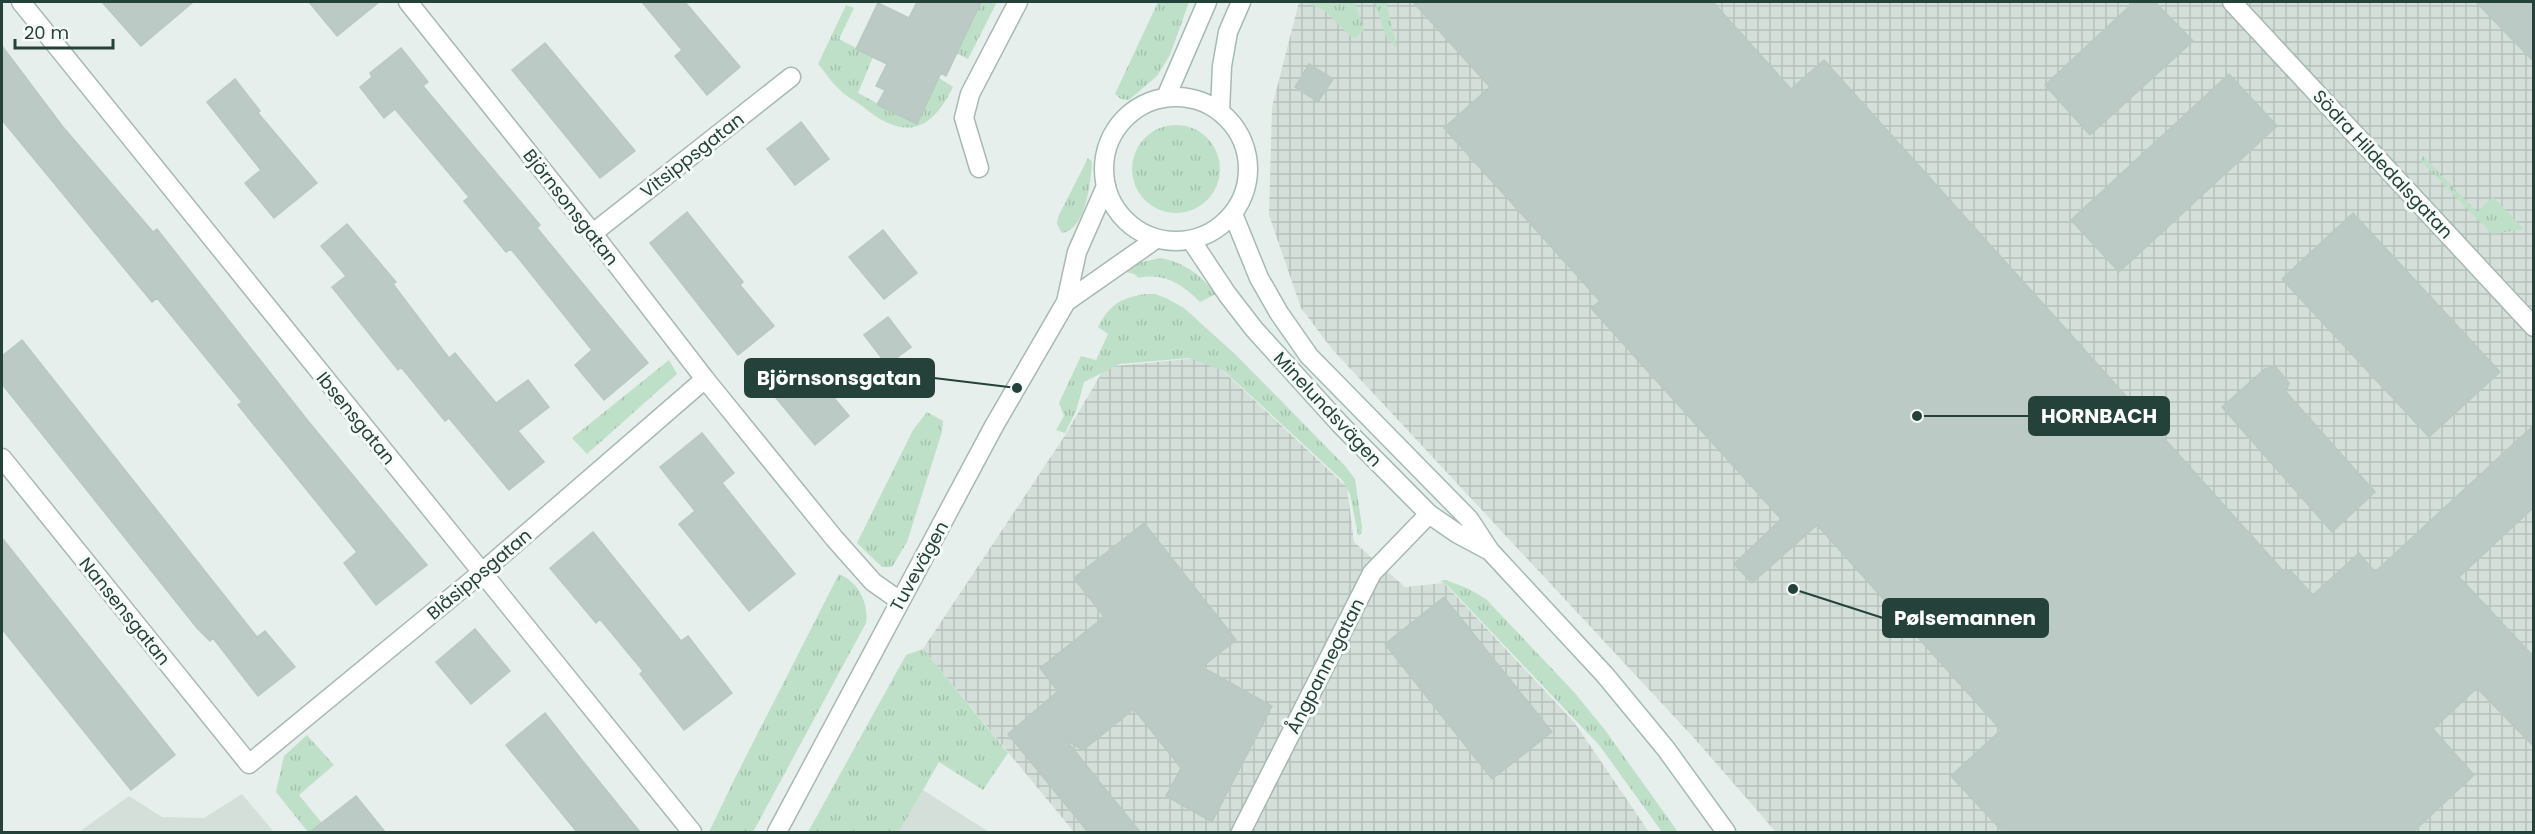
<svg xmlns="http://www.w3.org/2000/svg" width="2535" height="834" font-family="Poppins,sans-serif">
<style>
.built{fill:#d4dfda}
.industrial{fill:url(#industrial-grid)}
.grass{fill:url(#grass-tufts)}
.building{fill:#bbcac4;stroke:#b8c9c2;stroke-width:1.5}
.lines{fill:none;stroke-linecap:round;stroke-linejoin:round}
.minor-casing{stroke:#a8b8b2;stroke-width:21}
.tertiary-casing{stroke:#a8b8b2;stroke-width:21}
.secondary-casing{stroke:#a4bbb3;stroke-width:21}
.minor{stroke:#fff;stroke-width:18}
.tertiary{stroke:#fff;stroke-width:18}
.secondary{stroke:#fff;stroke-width:18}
.labels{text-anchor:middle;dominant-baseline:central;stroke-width:6;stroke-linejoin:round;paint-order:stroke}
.street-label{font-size:18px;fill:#24423a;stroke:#f7fbf9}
.leader{fill:none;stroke:#24423a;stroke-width:2}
.callout-dot{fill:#24423a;stroke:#f7fbf9;stroke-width:2}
.callout{fill:#24423a;stroke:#24423a;stroke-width:2}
.callout-label{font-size:20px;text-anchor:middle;font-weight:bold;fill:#fff}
</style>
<defs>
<pattern id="industrial-grid" width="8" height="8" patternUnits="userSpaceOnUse" patternTransform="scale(1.5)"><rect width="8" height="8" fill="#d4dfda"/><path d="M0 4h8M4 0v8" fill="none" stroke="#b6c1bc"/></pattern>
<pattern id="grass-tufts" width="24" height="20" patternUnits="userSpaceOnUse" patternTransform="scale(1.5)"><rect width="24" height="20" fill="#bfe0c8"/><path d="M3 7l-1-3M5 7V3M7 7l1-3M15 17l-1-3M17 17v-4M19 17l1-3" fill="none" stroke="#a4c1ad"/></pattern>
</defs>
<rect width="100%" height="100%" fill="#e6efeb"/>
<path class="built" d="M923 790 989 832H899Z
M242 794 274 832H79L129 796 162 817 204 818Z"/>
<path class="industrial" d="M1299 2H2533V832H1776L1694 738 1332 349 1301 308 1269 215 1272 107Z
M1208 357 1347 487 1354 542 1405 587 1444 583 1574 722 1649 832H1074L923 649 1064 437 1105 367Z"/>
<path class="grass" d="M981 2H997L968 59 956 53Z
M1158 2H1189L1170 55 1157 76 1129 100 1121 99 1115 94Z
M1305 2H1355L1364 31 1355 38 1351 37 1324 10Z
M1374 2H1386L1397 48 1386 37Z
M846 5 854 8 839 39 873 57 858 93 916 124 939 78 953 87C930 134 903 140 862 106 854 100 845 96 839 89 831 82 825 72 818 64Z
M1132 169a44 44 0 1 1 88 0a44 44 0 1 1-88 0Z
M2423 156 2477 212 2493 197 2524 229 2492 234 2421 161Z
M1088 158 1092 162C1091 181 1086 230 1062 233L1057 224 1058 217Z
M1160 258C1184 262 1201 275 1216 294L1200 302C1183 285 1164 272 1139 278L1134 274 1126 272 1138 263Z
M1144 294H1155L1166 298 1184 308 1236 355 1346 467 1355 479 1362 527 1361 534 1358 535 1350 494 1343 481 1224 371 1189 358 1120 364 1084 382 1076 411 1065 433 1056 430 1064 416 1059 403 1081 356 1096 360 1108 334 1098 327C1110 304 1120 299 1144 294Z
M669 360 677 374 587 454 572 438Z
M927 412 943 421 942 432 907 542 892 567H882L857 543 913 430Z
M839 574C859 582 869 604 866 623L753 832H709L735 778Z
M1446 580 1469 589 1486 599 1574 692 1605 730 1678 832H1662L1599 745 1447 585 1440 581Z
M923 649 1008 753 983 790 939 762 899 832H808L906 655Z
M307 735 334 765 299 795 322 823 318 827 322 832H308L276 792 284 756Z"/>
<path class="building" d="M102 2H193L141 46Z
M309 2H379L337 36Z
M642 2H685L740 67 707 95 675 56 682 50Z
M917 2H981L946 76 941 73 917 124 877 105 885 90 876 86 887 64 856 49 878 3 909 18Z
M1413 2H1713L1791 89 1824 60 2286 574 2290 570 2313 595 2359 553 2375 572 2534 425V507L2459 577 2534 657V747L2477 688 2433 729 2474 775 2413 832H2003L1951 776 2001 730 1817 525 1752 583 1734 564 1781 519 1591 308 1600 301 1444 128 1490 87Z
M2134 2H2155L2193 41 2090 135 2045 85Z
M2476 2H2534V62Z
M545 43 635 151 600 178 512 70Z
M2 46 63 127 153 232 157 229 308 421 427 565 376 605 344 563 357 552 238 405 242 402 157 298 152 302 2 120Z
M401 48 428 82 423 86 540 225 537 228 648 363 604 400 575 365 592 350 511 249 506 252 464 201 469 197 395 109 384 118 360 87 372 77 370 73Z
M1309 64 1333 79 1318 102 1295 87Z
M2229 74 2277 126 2119 272 2071 220Z
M235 79 260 111 258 113 317 183 274 218 245 183 261 170 207 102Z
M801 122 829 159 795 185 767 149Z
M687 212 743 282 740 285 774 326 738 355 650 243Z
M2353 213 2500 372 2429 437 2282 279Z
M347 224 396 282 393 284 449 358 455 353 496 403 528 380 549 407 518 431 544 462 509 490 449 418 445 421 401 367 398 370 332 287 346 276 321 246Z
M883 230 917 273 884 299 849 257Z
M888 317 911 347 887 365 864 335Z
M22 340 257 637 265 631 295 667 258 696 213 638 210 641 197 628 2 384V356Z
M806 364 849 416 815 445 772 393Z
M2275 366 2289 383 2286 392 2375 492 2332 532 2222 407 2265 369Z
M702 433 734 473 722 483 795 574 749 611 679 524 695 511 660 467Z
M1144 523 1236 640 1202 667 1272 706 1212 822 1166 796 1181 768 1134 709 1083 750 1066 740 1140 832H1088L1008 734 1058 691 1040 668 1104 617 1074 578Z
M593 532 681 641 688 636 732 693 684 730 640 674 643 671 600 619 596 623 550 568Z
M2 538 175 755 131 790 2 629Z
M1444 597 1552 732 1492 779 1385 644Z
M475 629 510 671 471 704 436 662Z
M545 713 581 759 640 832H577L506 745Z
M356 796 385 832H310Z"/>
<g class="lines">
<g class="minor-casing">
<path id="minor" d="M21 2 692 832
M408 2 587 226 705 379 834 538 873 582 900 601
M2232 2 2534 327
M979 168 964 118 970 94 1018 2
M593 233 791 77
M2 458 249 764 481 573 705 379
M1241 832 1372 573 1429 514"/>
</g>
<g class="tertiary-casing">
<path id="tertiary" d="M1066 302 1156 239
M777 832 994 426 1066 302 1077 252 1106 186"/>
</g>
<g class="secondary-casing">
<path id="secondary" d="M1104 169a72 72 0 1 1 144 0a72 72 0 1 1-144 0Z
M1166 97 1207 2
M1220 111 1222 66 1228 32 1241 2
M1233 214 1259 278 1279 313 1309 356 1469 519 1490 551 1605 675 1666 749 1726 832
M1191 240 1227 294 1254 329 1340 424 1429 514 1458 534 1488 550"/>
</g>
<use href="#minor" class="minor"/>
<use href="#tertiary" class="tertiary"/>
<use href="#secondary" class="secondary"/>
</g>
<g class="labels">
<g class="street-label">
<text transform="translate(692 155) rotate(-38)">Vitsippsgatan</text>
<text transform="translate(2383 164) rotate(47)">Södra Hildedalsgatan</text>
<text transform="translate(571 207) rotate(52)">Björnsonsgatan</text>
<text transform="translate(1328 409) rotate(47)">Minelundsvägen</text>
<text transform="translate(356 418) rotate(51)">Ibsensgatan</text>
<text transform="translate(919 566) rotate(-61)">Tuvevägen</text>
<text transform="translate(479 574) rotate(-40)">Blåsippsgatan</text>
<text transform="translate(125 611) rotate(51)">Nansensgatan</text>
<text transform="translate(1325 666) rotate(-63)">Ångpannegatan</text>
</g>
</g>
<path class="leader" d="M1017 388L934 378M1917 416L2029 416M1793 589L1883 618"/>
<g class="callout-dot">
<circle cx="1017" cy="388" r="6"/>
<circle cx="1917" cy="416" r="6"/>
<circle cx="1793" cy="589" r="6"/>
</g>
<g class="callout">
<rect x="745" y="359" width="189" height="38" rx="6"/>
<rect x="2029" y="397" width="140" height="38" rx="6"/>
<rect x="1883" y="599" width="165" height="38" rx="6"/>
</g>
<g class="callout-label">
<text x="839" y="385">Björnsonsgatan</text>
<text x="2099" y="423">HORNBACH</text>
<text x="1965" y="625">Pølsemannen</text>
</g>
<rect width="2535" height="834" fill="none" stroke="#24423a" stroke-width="6"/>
<path d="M15 39v9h98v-9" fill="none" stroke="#24423a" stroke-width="3"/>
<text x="24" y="39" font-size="18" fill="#24423a" stroke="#f7fbf9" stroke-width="4.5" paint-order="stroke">20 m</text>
</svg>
